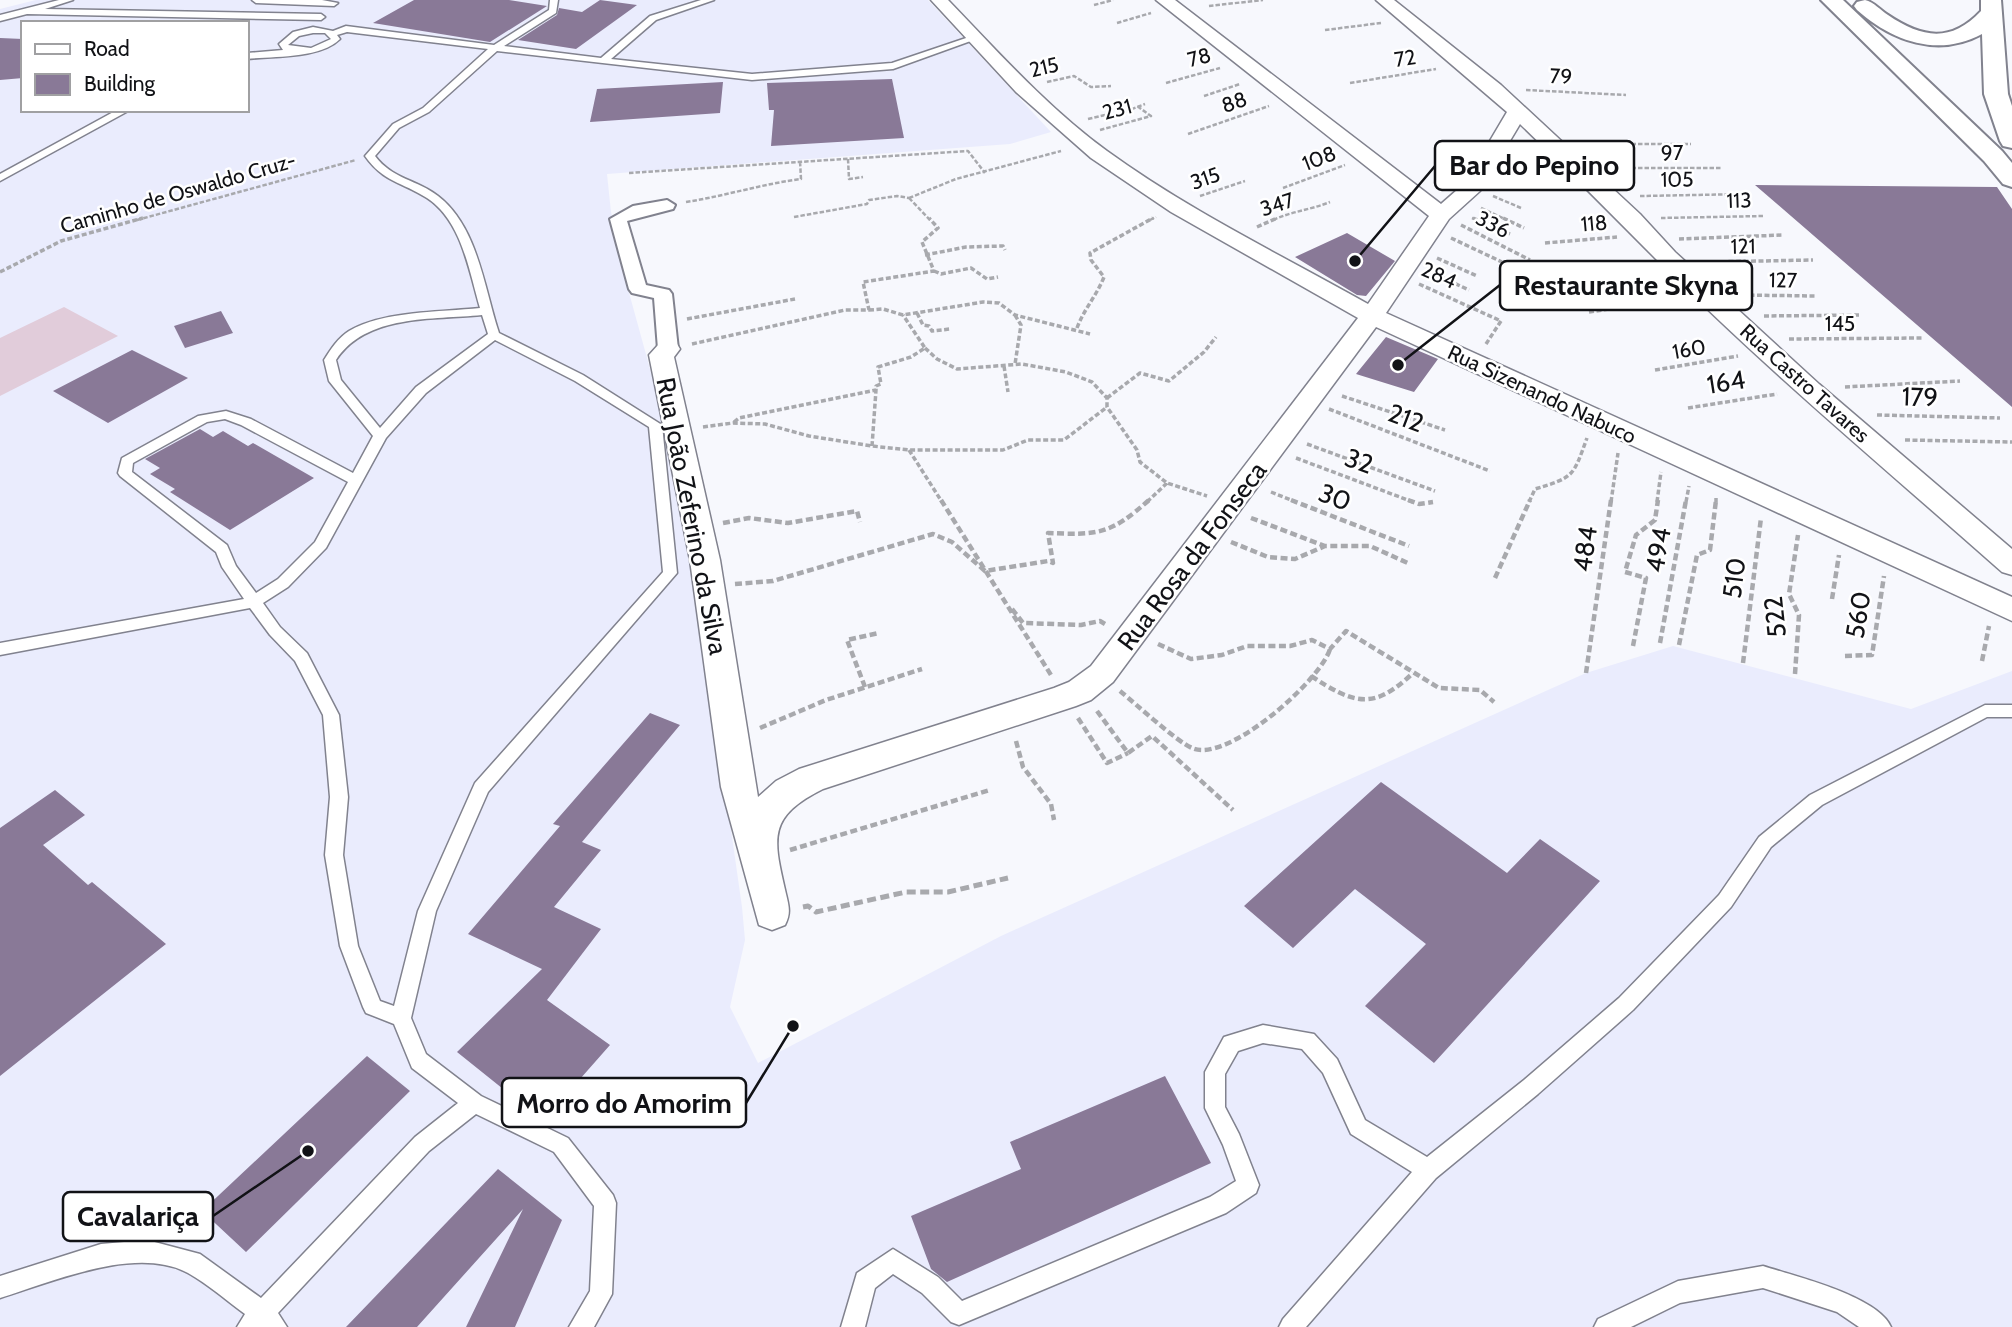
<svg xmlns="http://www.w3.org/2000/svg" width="2012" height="1327" font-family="Cabin,sans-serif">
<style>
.built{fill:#eaecfd;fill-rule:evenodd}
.green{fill:#e1ccda}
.building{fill:#897997}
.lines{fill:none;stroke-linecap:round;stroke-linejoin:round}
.service-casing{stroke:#81828e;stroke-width:3}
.pedestrian-casing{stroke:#81828e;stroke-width:4}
.minor-casing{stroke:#81828e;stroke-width:3}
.motorway-casing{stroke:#81828e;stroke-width:4}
.path-far3{stroke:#a8a9ad;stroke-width:2.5;stroke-dasharray:4.5 2;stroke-linecap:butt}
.path-far2{stroke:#a8a9ad;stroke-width:3.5;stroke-dasharray:5 2.5;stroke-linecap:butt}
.path-far1{stroke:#a8a9ad;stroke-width:4.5;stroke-dasharray:7 3.5;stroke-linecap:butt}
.path{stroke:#a8a9ad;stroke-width:5;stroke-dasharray:9 4.5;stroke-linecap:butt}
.service{fill:#fff;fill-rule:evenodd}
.pedestrian{fill:#fff;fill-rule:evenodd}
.minor{fill:#fff;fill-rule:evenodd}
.motorway{fill:#fff;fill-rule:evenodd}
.labels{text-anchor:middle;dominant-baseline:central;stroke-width:5;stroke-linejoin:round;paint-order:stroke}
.far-street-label{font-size:21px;fill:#111216;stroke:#fff}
.street-label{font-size:26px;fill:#111216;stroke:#fff}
.leader{fill:none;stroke:#111216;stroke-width:2.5}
.callout-dot{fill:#111216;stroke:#fff;stroke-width:2.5}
.callout{fill:#fff;stroke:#111216;stroke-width:2.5}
.callout-label{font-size:28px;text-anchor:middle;font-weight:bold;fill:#111216}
</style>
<rect width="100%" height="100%" fill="#f7f8fd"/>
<path class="built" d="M36 0H928L1051 132 1010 144 607 174 611 212 628 289 682 485 742 907 745 940 730 1007 758 1063 1001 936 1586 673 1673 646 1911 709 2012 671V1327H0V9ZM23 23H247V110H23Z"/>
<path class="green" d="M64 307 118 336 0 396V338Z"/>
<path class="building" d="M414 0H509L547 6 490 42 373 23Z
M600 0 637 5 576 49 518 40 557 15 559 8 582 12Z
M0 38 23 39V78L0 80Z
M892 79 904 138 771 146 774 110H769L767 83Z
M723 82 720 113 590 122 597 89Z
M1755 185 1997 187 2012 209V407Z
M1347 233 1395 261 1366 296 1357 295 1295 257Z
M221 311 233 333 185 348 174 326Z
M1386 337 1438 359 1414 392 1356 374Z
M132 350 188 378 108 423 53 391Z
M200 429 213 437 223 431 248 446 253 443 314 478 230 530 170 492 175 489 150 474 160 468 145 459Z
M650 713 680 725 582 842 601 850 554 907 601 929 547 1000 610 1045 543 1121 457 1052 542 969 468 934 560 826 553 824Z
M1381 782 1507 873 1540 839 1600 881 1434 1063 1365 1006 1426 944 1355 889 1293 948 1244 906Z
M55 790 85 815 43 845 88 885 92 882 166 944 0 1076V828Z
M367 1056 410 1091 246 1252 202 1211Z
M1165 1076 1211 1163 947 1282 931 1269 911 1216 1021 1169 1010 1142Z
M498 1169 562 1220 515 1327H466L523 1209 417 1327H346Z"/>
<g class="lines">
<g class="service-casing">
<path id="service" d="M59 0H73L45 9 321 14 325 17 321 20 27 14 0 21V15Z
M252 0H322L338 3 334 6 256 3Z
M550 0H558L556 13 504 46 601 58 650 16 701 0H714L656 20 611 59 752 74 892 63 972 36 979 38 893 69 752 80 497 51 429 112 399 128 375 156C392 179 418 180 438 196 478 227 484 288 499 333L583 375 662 425 677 573 488 792 436 911 411 1018 426 1054 481 1096 568 1138 613 1195 616 1203 612 1294 594 1327H569L590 1291 594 1206 554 1152 476 1114 429 1151 278 1313 287 1327H237L245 1314C227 1301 208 1284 188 1273 136 1245 52 1282 0 1298V1276L101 1244 147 1240 200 1254 261 1298 415 1137 458 1103 412 1068 394 1024 366 1013 363 1007 340 946 325 855 330 797 323 715 295 661 270 635 250 608 0 655V643L244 599 222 567 216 552 120 476 118 473 122 458 198 416 226 411 251 419 353 473 373 436 329 381 324 360C331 349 338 338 349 331 382 311 441 312 480 308 469 271 462 221 427 198 402 182 383 182 365 156L393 124 423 108 488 49 347 32 337 35 340 39C320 59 274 56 247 59V53L283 50 279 44 293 32 313 27 333 31 346 26 494 45 549 10ZM313 33H325L331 39 311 48 288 45 299 36ZM482 315 488 334 416 387 380 428 341 380 336 360C366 314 433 320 482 315ZM495 340 575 381 649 427 663 572 475 783 418 911 394 1006 380 1001 358 946 343 855 348 797 339 715 307 653 280 627 263 603 288 587 326 548 386 438 426 393ZM225 419 241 425 348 482 315 542 278 579 256 593 236 566 227 545 132 472 133 463 207 422Z
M117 110H130L0 181V174Z
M1985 705H2012V717H1987L1822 805 1771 847 1731 907 1633 1010 1538 1094 1436 1178 1306 1327H1279L1283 1319 1412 1172 1351 1134 1323 1073 1302 1049 1263 1043 1238 1051 1225 1074V1107L1239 1134 1259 1185 1256 1193 1226 1213 959 1325 951 1322 922 1293 893 1274 875 1288 865 1327H841L857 1273 893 1249 938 1277 962 1301 1210 1197 1236 1181 1223 1145 1205 1108V1072L1224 1037 1263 1025 1314 1034 1337 1059 1365 1120 1427 1157 1524 1080 1619 998 1719 895 1759 837 1810 795Z
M1763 1266C1794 1276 1878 1296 1891 1327H1859L1837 1312 1763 1288 1680 1303 1631 1327H1594L1598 1319 1678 1281Z"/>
</g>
<g class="pedestrian-casing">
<path id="pedestrian" d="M667 200 675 205 673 209 627 221 646 285 669 290 672 294 678 349 668 355 658 349 654 298 632 293 629 289 610 219 633 206Z"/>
</g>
<g class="minor-casing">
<path id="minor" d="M931 0H948C998 52 1048 108 1107 151 1188 210 1281 255 1368 304L1429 216 1156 0H1175L1441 204 1465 183 1507 112 1376 0H1394L1501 85 1640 214 1675 252 1819 384 2012 549V575L2002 572C1887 470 1768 371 1659 262 1613 216 1567 169 1520 124L1480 191 1449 219 1386 313 2012 597V621L1376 327 1113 682 1091 700 1076 706 823 789C767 817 773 838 786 894 789 907 791 913 785 925L772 930 759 925 721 787 690 560 649 355 659 344 668 342 677 344 680 349 674 357 720 560 758 797 776 781 799 769 1054 688 1069 682 1091 666 1358 318 1171 212 1091 158 1016 92Z"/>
</g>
<g class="motorway-casing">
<path id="motorway" d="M1821 0H1843L2002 151 2012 163V187L2003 184 1984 161Z
M1865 0C1874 2 1880 10 1888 15 1922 38 1951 43 1981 11V0H2001L2008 94 2012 106V148L2003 146 2000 141 1984 94 1982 34C1938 58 1892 41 1857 10L1854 6 1857 2Z"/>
</g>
<path class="path-far3" d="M1094 5 1113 0
M1209 6 1263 0
M1117 23 1151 13
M1325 30 1381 23
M1047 82 1074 76 1091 87 1111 86
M1166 83 1220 68
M1350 83 1436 69
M1526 90 1626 95
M1204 96 1240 84
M1088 119 1109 114 1114 116 1145 104
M1100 130 1151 116 1137 106
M1188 134 1269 106
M1586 144H1691
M848 159 849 179 863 177
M1612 168H1722
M629 173 968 151 985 173
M1283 188 1345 165
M1200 196 1245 181
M1493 196 1521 208
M1640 196 1746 194
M909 198 956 179 1061 151
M909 198 930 220
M686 202C725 196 762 184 801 179L800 161
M1481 208 1507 220
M794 217 867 204 869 200 897 196 909 198
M1472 218 1477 220
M1661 218 1763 216
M137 220 356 160
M1150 220 1156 217
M1273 220C1293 211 1310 210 1330 202"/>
<path class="path-far2" d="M1473 218 1510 234
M1503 218 1524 228
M1461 225 1530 260
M1257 227 1277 218
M1451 238 1502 262
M1679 239 1783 235
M1545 243 1617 237
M925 255 966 247 1003 246 1005 250
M1437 258 1477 276
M1706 262 1813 260
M1611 269 1642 262
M934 271 941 274 971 268 987 279 998 277
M1428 271 1469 290
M0 272 61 241 143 218
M1419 284 1501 321 1486 344
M1742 295 1815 296
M869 310 883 309 903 315 983 302 999 303 1015 315 1090 334
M1589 312 1678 299
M917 313 923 325 929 326 932 331 950 329
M1015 315 1021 325 1015 364
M1764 316 1861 315
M687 319 795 299
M1077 328C1084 309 1097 295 1104 277L1091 260 1090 253 1153 218
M1789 339 1923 338
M692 344 845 310H869L863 282 934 271 922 242 938 228 929 218
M925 348 937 359 957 369 1022 364 1066 372 1092 382 1107 398V407L1137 450 1140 462 1167 483 1207 496
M1004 366 1008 392
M1655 370 1738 356
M1845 387 1960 381
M1342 396 1445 430
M1107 398 1140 373 1169 381 1204 352 1216 337
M1688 408 1777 394
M1329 409 1490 471
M1877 415 2000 418
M734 422 739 418 876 390V386L881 384 878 367 911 357 925 348 903 315
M703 427 733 423 765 424 809 436 872 446 909 450H1003L1028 440H1064L1107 407
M1905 440 2012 442
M1307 444 1435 491
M872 446 876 390
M909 450 942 502
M1296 458 1413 502
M1271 492 1296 502
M1147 502 1167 483
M1529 502 1535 489C1575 477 1573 476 1587 438
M1611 502 1618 453
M1657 502 1661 472
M1686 502 1689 486
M1716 502V498"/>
<path class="path-far1" d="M941 500 1051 675
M1291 500 1409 546
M1408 500 1419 504 1433 502
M1251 518 1325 546
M723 523 749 518 788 523 857 511 860 522
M1231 542 1268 557 1295 559 1325 546H1370L1410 564
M1495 578 1530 500
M735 584 773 581 933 534 952 542 985 571 1048 561 1053 563 1048 533C1098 535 1110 535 1149 500
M1832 599 1839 555
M1012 609 1023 623 1081 625 1100 621 1105 624
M1660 643 1686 500
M1158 644 1191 659 1222 655 1247 646H1290L1312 640 1330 649 1346 631 1439 688 1480 690 1494 702
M1679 645 1697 555 1710 550 1716 500
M1633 646 1646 578 1625 572 1636 535 1655 520 1658 500
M1845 656 1872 655 1884 576
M1982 661 1989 626
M1743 663 1761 518
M1586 673 1611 500
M1795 674 1799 615 1789 594 1798 535
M1311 676C1354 704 1373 711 1413 673
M865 687 847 640 879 633
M1120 691C1136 704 1176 741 1192 748 1227 764 1321 680 1330 649
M1097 711 1128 753 1152 736 1233 810
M1078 718 1107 763 1128 753
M760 728 826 700 922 669
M1016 741 1023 767 1051 804 1054 820
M790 850 990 790"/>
<path class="path" d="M803 907 808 906 816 912 906 892H948L1008 878"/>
<use href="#service" class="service"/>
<use href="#pedestrian" class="pedestrian"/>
<use href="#minor" class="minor"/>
<use href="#motorway" class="motorway"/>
</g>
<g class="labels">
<g class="far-street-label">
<text transform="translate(1199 57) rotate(-15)">78</text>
<text transform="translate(1405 58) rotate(-9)">72</text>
<text transform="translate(1044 67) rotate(-13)">215</text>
<text transform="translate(1561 76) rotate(3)">79</text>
<text transform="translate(1234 102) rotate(-19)">88</text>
<text transform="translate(1117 109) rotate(-15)">231</text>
<text x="1672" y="152">97</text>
<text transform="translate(1319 158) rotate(-21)">108</text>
<text transform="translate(1205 178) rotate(-19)">315</text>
<text transform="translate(1677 179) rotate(-1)">105</text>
<text transform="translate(178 193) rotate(-16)">Caminho de Oswaldo Cruz-</text>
<text transform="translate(1739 200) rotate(-2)">113</text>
<text transform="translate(1277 204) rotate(-18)">347</text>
<text transform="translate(1594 223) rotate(-5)">118</text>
<text transform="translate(1493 224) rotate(27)">336</text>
<text transform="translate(1743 246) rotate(-1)">121</text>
<text transform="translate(1439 275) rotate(24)">284</text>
<text transform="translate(1783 280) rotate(1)">127</text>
<text x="1840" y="323">145</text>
<text transform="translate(1689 349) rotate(-10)">160</text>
<text transform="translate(1805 383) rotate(42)">Rua Castro Tavares</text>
<text transform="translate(1542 394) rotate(25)">Rua Sizenando Nabuco</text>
</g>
<g class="street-label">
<text transform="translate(1726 382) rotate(-9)">164</text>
<text transform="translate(1920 397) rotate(2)">179</text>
<text transform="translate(1406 418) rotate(21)">212</text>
<text transform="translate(1359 461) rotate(20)">32</text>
<text transform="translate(1335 497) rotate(21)">30</text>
<text transform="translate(692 516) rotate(79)">Rua João Zeferino da Silva</text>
<text transform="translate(1585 549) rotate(-82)">484</text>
<text transform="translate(1658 550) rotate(-80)">494</text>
<text transform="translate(1192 556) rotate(-53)">Rua Rosa da Fonseca</text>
<text transform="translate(1734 578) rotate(-83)">510</text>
<text transform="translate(1858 615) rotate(-81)">560</text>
<text transform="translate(1775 617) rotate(-96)">522</text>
</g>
</g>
<path class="leader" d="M1355 261L1435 166M1398 365L1500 285M793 1026L746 1103M308 1151L213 1216"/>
<g class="callout-dot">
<circle cx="1355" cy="261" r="7"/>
<circle cx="1398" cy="365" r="7"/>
<circle cx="793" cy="1026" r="7"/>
<circle cx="308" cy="1151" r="7"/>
</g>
<g class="callout">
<rect x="1435" y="141" width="199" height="49" rx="7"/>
<rect x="1500" y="261" width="252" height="49" rx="7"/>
<rect x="502" y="1078" width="244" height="49" rx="7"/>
<rect x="63" y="1192" width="150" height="49" rx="7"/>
</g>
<g class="callout-label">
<text x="1534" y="175">Bar do Pepino</text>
<text x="1626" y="295">Restaurante Skyna</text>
<text x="624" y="1113">Morro do Amorim</text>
<text x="138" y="1226">Cavalariça</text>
</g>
<rect x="21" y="21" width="228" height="91" fill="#ffffff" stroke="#a0a0a2" stroke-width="2"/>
<rect x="35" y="44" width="35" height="10" fill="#ffffff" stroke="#a0a0a2" stroke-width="2"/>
<text x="84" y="56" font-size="21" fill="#111216">Road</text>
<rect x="35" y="74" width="35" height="21" fill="#897997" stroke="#a0a0a2" stroke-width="2"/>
<text x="84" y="91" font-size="21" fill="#111216">Building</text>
</svg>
